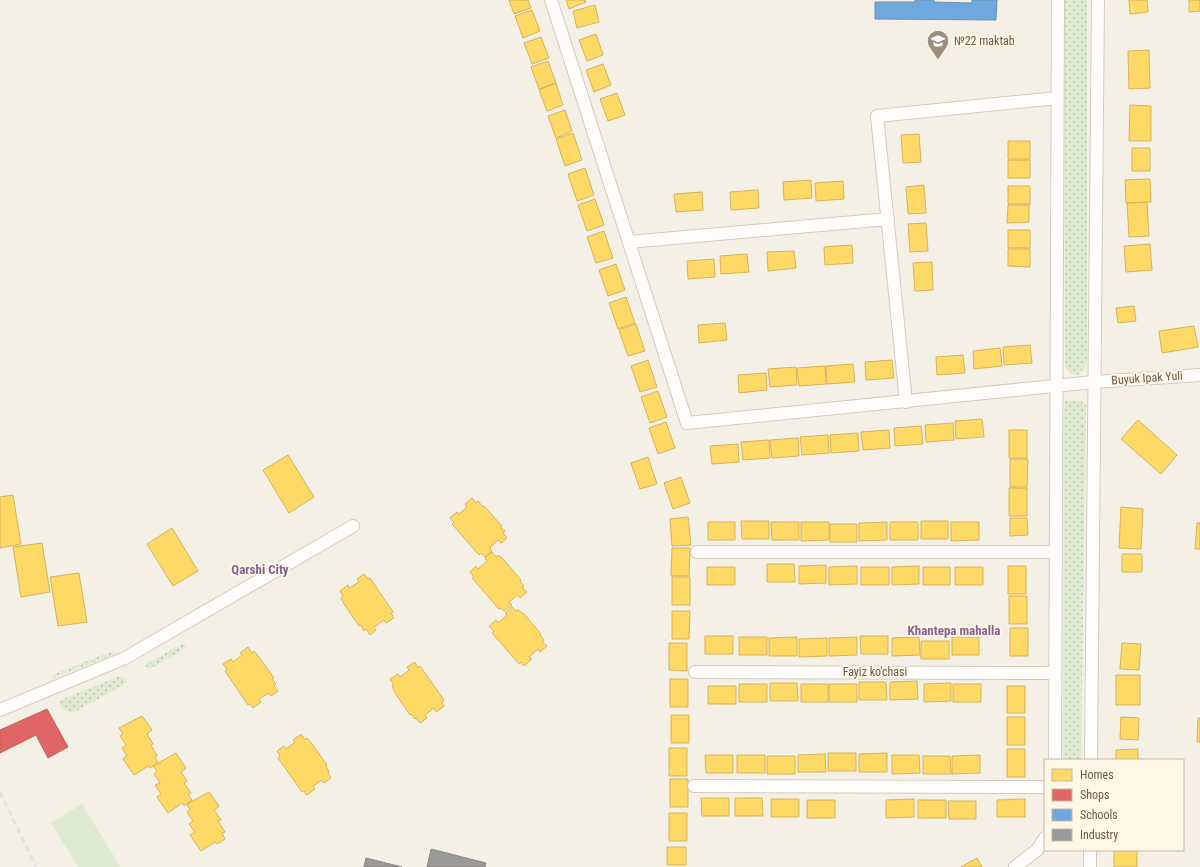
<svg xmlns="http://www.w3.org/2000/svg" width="1200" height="867" font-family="'Roboto Condensed',sans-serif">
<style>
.grass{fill:url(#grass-dots)}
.park{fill:#deebd0}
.homes{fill:#ffd966;stroke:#d4b35d}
.shops{fill:#e06666;stroke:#be625d}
.schools{fill:#6fa8dc;stroke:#6f91b0}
.industry{fill:#999;stroke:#8d8681}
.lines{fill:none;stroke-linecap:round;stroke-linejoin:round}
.minor-casing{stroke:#d3cbc1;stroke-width:14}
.minor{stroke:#fefdfb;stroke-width:12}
.rail{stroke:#e3e1e2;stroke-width:3;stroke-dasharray:6 4;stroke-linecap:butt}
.labels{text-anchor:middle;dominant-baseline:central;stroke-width:4;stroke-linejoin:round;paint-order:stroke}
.poi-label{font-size:12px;fill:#705a48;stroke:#fff6e5;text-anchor:start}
.street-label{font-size:12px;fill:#705a48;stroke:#fff6e5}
.neighbourhood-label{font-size:13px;font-weight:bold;fill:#876394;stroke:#fff6e5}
</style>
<defs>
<pattern id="grass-dots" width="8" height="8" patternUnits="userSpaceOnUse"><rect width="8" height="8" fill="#deebd0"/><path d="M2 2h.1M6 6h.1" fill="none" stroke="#b8c1ab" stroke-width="1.8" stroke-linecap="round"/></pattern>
</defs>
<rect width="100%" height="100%" fill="#f5f0e5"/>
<path class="grass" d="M1064 0H1087V361L1085 367 1078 375 1071 374 1065 367Z
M1065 401H1081L1086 405 1081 760H1063L1064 410Z
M183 643 186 648 148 670 145 665Z
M110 652 116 654 53 678 52 675Z
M120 676 128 682 75 712 71 713 62 708 58 701Z"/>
<path class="park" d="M82 804 120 866 119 867H78L51 823Z"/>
<path class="homes" d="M509 0H528L531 8 514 14Z
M566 0H585L586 2 569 9Z
M1129 0H1147L1148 12 1130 14Z
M1189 0H1200V11L1189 12Z
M595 5 599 22 577 28 573 11Z
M532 10 540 31 523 38 515 16Z
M596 34 603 55 587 61 579 40Z
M541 37 549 58 532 64 524 43Z
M1149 50 1150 88 1129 89 1128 51Z
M548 61 556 83 539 89 531 67Z
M603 64 611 85 594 92 586 70Z
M556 83 563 105 547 111 539 90Z
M617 93 625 115 608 121 600 99Z
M1130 105 1151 106V141H1129Z
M565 110 572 131 556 138 548 116Z
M573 133 582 160 565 166 556 139Z
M919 134 921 162 903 163 901 135Z
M1008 141H1030V159H1008Z
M1132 148H1150V171H1132Z
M1008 160H1030V178H1008Z
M585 168 594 195 577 201 568 174Z
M1150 179 1151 202 1126 203 1125 180Z
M811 180 812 198 784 200 783 182Z
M843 181 844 199 816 201 815 183Z
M924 185 926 213 908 214 906 187Z
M1008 186H1030V204H1008Z
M758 190 759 208 731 210 730 192Z
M702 192 703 210 676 212 674 194Z
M595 199 604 225 587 231 578 205Z
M1147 202 1149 236 1129 237 1127 203Z
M1008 205H1029V222L1007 223Z
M926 223 928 251 910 252 908 224Z
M1008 230H1030V248H1008Z
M604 231 613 258 596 263 587 237Z
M1150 244 1152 270 1126 272 1124 246Z
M852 245 853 263 825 265 824 247Z
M1008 249H1030V267L1008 266Z
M794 251 796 268 768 271 767 252Z
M747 254 749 272 721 274 720 256Z
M714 259 715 277 688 279 687 261Z
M932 262 933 290 915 291 913 263Z
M616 264 625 290 608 296 599 270Z
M626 297 635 323 618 329 609 303Z
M1134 306 1136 321 1118 323 1116 308Z
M725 323 727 340 699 343 698 325Z
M636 324 645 351 628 356 619 330Z
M1194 326 1198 347 1162 353 1159 331Z
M1030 345 1032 363 1004 365 1003 347Z
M1000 348 1002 366 974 369 973 351Z
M963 355 965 373 937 375 936 357Z
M648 360 657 387 640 392 631 366Z
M892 360 894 378 866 380 865 362Z
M853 364 855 382 827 384 826 366Z
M825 366 826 384 799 386 797 368Z
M796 367 797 385 770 387 768 369Z
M766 373 767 390 739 393 738 375Z
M658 391 667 417 650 423 641 397Z
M982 419 984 437 956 439 955 421Z
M1138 420 1177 455 1161 474 1121 439Z
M666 422 675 448 658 454 649 428Z
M953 423 954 440 926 442 925 425Z
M921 426 923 444 895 446 894 428Z
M889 430 890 448 863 450 861 432Z
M1009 430H1027V458H1009Z
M858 433 859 451 831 453 830 435Z
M828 435 829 453 802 455 800 437Z
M798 438 799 456 772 458 770 440Z
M769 440 770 458 743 460 741 442Z
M738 444 739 462 712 464 710 446Z
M288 455 314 497 289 513 263 470Z
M648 457 657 484 640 489 631 463Z
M1010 459H1028L1027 487H1010Z
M681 477 690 503 673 509 664 483Z
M1009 488H1027V516H1009Z
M13 495 21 544 0 548V497Z
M472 498 476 503 478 501 483 507 484 506 502 526 500 527 505 531 503 533 507 538 501 543 498 540 490 548 492 551 485 557 481 553 479 555 452 524 454 522 450 518 457 512 459 514 467 507 465 504Z
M1121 507 1143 509 1141 549 1119 548Z
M688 517 691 545 672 546 670 519Z
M1010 518H1027L1028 535 1010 536Z
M741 521H769V539H742Z
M921 521H948V539H921Z
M708 522H735V540H708Z
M771 522H799V540H772Z
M801 522H829V540L801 541Z
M887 522V540L859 541V523Z
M890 522H918V540H890Z
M951 522H979V540L951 541Z
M1197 523H1200V549H1195Z
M830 524H857V542H830Z
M172 528 198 571 173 586 147 544Z
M42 543 50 592 21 597 13 547Z
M672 548H690L689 576H671Z
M492 552 496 557 498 555 504 560 521 580 520 581 524 586 522 587 527 592 520 598 518 595 509 602 512 605 504 611 501 608 499 609 472 578 474 577 470 572 476 566 478 569 487 561 485 558Z
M1122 554H1142V572H1122Z
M767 564H794L795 582H767Z
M826 565V583L799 584V566Z
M857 566V584L829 585V567Z
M919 566V584L892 585V567Z
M1008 566H1026V594H1008Z
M707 567H735V585H707Z
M861 567H889V585H861Z
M923 567H950V585H923Z
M955 567H983V585H955Z
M79 573 87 622 58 626 50 577Z
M364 574 368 579 370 578 393 612 391 613 394 618 386 623 384 620 374 627 376 630 370 635 366 629 364 631 361 625 359 626 344 604 341 598 343 596 340 591 348 585 349 588 359 582 357 579Z
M672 577H690V605H672Z
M1009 596H1027V624H1009Z
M512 607 516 611 518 610 524 614 541 634 540 635 544 640 542 642 547 646 540 652 538 649 529 657 532 659 524 666 521 662 519 664 492 633 494 631 489 626 496 620 498 623 507 615 505 613Z
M672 611H690L689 639H672Z
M1010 628H1028V656H1010Z
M705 636H733V654H705Z
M860 636H888V654H861Z
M739 637H767V655H739Z
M797 637V656H769V638Z
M857 637V655L829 656V638Z
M919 637 920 655 892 656V638Z
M952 637H979V655H952Z
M827 638V656L799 657V639Z
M921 641H949V659H921Z
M669 643H687V671L669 670Z
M1122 643 1141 644 1139 670 1120 669Z
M248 647 252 653 254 651 259 657 274 678 272 679 276 684 274 686 278 691 271 696 269 693 259 699 261 702 253 708 250 704 248 705 225 671 227 669 223 664 231 659 233 662 242 655 240 653Z
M415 662 418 668 420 666 444 700 442 702 444 706 436 712 434 708 425 715 427 718 420 723 416 718 415 719 411 714 410 715 395 693 392 686 394 685 390 679 398 674 400 677 409 670 407 667Z
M1116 675H1140V705H1116Z
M670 679H688V707H670Z
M917 681 918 699 890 700V682Z
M859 682H886L887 700H859Z
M770 683H797L798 701H770Z
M951 683V701L924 702V684Z
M739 684H767V702H739Z
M801 684H828V702H801Z
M829 684H857V702H829Z
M953 684H981V702H953Z
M708 686H736V704H708Z
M1007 686H1025V713H1007Z
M671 715H689V743H671Z
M142 716 152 730 147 734 153 744 151 745 157 756 155 757 158 763 150 768 148 766 134 775 123 759 127 756 122 748 126 745 120 736 123 734 119 728Z
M1007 717H1025V745H1007Z
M1121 717 1139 718 1138 740 1120 739Z
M1198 718H1200V742H1197Z
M301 734 305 740 307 738 312 744 327 765 326 766 329 772 328 773 331 778 324 783 322 780 313 786 315 789 307 795 304 791 302 792 278 758 280 756 277 751 284 746 286 749 295 742 293 740Z
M669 748H687V776H669Z
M1007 749H1025V777H1007Z
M1138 749V760H1116V750Z
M176 753 186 768 181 772 187 781 184 783 191 793 188 795 192 800 184 806 182 803 168 813 157 797 161 794 155 785 160 783 154 774 157 771 153 766Z
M828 753H856V771H828Z
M887 753V772H859V754Z
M825 754 826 772H798V755Z
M705 755H733V773H706Z
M737 755H765V773H737Z
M892 755H919L920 773 892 774Z
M980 755V773L952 774V756Z
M767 756H795V774H767Z
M923 756H950L951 774H923Z
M670 779H688V807H670Z
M209 792 219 806 214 810 221 820 218 821 225 832 222 833 225 839 217 844 215 842 201 851 190 835 195 832 189 824 193 821 187 812 190 810 187 804Z
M701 798H729V816H702Z
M735 798H762L763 816H735Z
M771 799H799V817H771Z
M914 799V817L886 818V800Z
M1025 799V817H997V800Z
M807 800H835V818H807Z
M918 800H946V818H918Z
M948 801H976V819H949Z
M669 813H687V841H669Z
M667 847H686V865H667Z
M1114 850H1137V867H1114Z
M977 858 982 867H961Z"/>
<path class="shops" d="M47 709 68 747 48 758 36 735 0 753V730Z"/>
<path class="schools" d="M915 0H934V2L972 3V0H997L996 20 875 19V2H915Z"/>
<path class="industry" d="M431 849 486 863 485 867H427Z
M366 858 402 867H364Z"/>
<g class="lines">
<g class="minor-casing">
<path id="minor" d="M551 0 687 423 1094 382 1200 375
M629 242 888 219
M906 402 877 116 1057 98
M697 552H1056
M695 672 1055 673
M0 710 125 658 353 526
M1055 760 1058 0
M1091 760 1098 0
M694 786 1045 787
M1015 867 1037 850 1045 838
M1090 867V850"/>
</g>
<use href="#minor" class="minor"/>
<path class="rail" d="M0 792 36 867"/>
</g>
<defs>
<g id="school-pin" transform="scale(1.15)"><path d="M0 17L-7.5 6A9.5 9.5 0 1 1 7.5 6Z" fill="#9f8e7f" stroke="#fff6e5"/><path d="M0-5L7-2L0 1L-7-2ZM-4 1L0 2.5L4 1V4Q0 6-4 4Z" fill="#fff"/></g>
</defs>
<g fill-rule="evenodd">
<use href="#school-pin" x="938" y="41"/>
</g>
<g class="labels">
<g class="poi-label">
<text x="954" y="41">№22 maktab</text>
</g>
<g class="street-label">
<text transform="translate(1147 378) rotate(-4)">Buyuk Ipak Yuli</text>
<text x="875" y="672">Fayiz ko'chasi</text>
</g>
<g class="neighbourhood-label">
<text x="260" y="569">Qarshi City</text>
<text x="954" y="630">Khantepa mahalla</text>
</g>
</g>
<rect x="1044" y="759" width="140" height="92" fill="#fff6e5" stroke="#c6b8a6"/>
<rect x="1052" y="769" width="20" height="12" fill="#ffd966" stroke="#c6b8a6"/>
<text x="1080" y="779" font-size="12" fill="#705a48">Homes</text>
<rect x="1052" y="789" width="20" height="12" fill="#e06666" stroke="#c6b8a6"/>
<text x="1080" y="799" font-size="12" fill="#705a48">Shops</text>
<rect x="1052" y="809" width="20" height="12" fill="#6fa8dc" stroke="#c6b8a6"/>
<text x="1080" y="819" font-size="12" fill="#705a48">Schools</text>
<rect x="1052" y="829" width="20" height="12" fill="#999999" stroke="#c6b8a6"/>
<text x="1080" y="839" font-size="12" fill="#705a48">Industry</text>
</svg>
